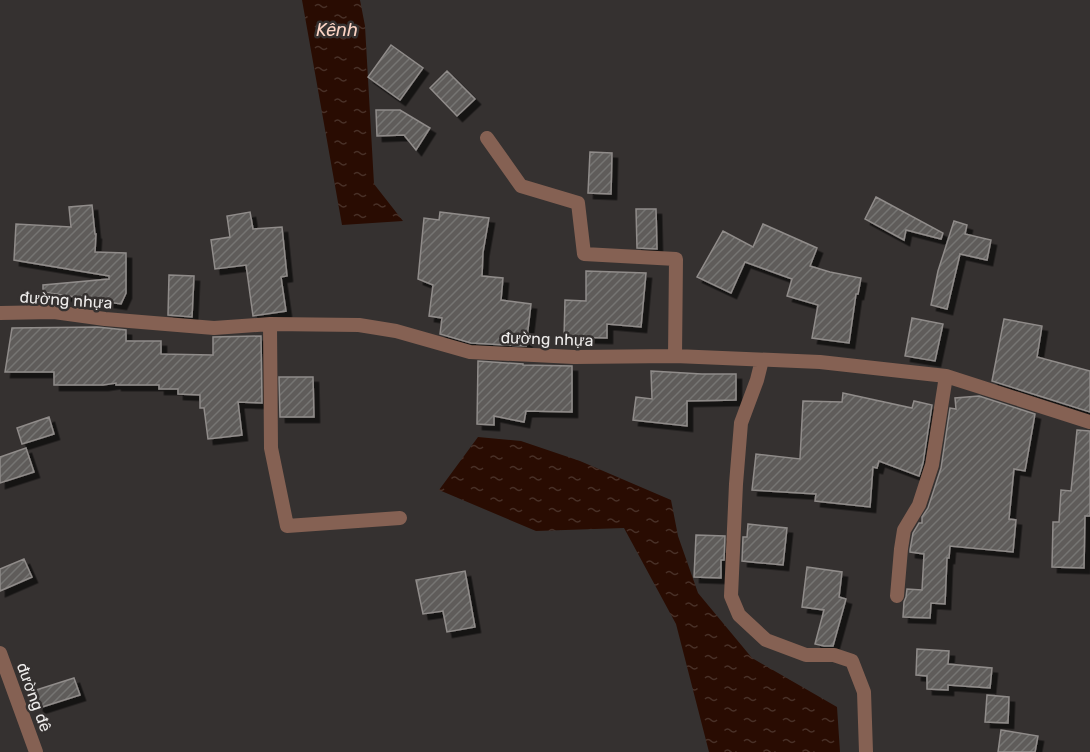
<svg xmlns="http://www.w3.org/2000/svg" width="1090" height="752" font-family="Rubik,sans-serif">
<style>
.water{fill:url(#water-ripples)}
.building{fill:url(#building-hatch);stroke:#908c8a;stroke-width:1.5;filter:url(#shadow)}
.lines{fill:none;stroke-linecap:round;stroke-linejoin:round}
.service{stroke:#856153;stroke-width:14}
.labels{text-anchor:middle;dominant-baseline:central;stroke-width:5;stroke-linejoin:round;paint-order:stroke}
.street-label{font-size:16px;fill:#eeeceb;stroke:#353130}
.water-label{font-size:18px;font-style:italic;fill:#fbd3c3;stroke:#353130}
</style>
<defs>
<pattern id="water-ripples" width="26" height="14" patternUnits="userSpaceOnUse" patternTransform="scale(1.5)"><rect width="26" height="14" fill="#290c02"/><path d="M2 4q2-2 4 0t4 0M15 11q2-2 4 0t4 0" fill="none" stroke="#483027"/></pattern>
<pattern id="building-hatch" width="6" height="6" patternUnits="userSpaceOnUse" patternTransform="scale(1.5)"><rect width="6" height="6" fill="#5f5c5a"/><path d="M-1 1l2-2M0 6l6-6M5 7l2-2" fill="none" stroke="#767472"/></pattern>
<filter id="shadow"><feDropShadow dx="5.5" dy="5.5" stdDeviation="0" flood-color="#0009"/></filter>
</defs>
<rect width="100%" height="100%" fill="#353130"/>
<path class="water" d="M302 0H360L365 26 374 184 403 221 342 225Z
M478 437 521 441 580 461 671 500 678 536 698 593 752 658 837 707 840 752H709L676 624 624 528 536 531 439 490Z"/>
<path class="building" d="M391 45 423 68 400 100 368 77Z
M447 71 475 99 457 116 430 88Z
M376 110H400L430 128 416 150 404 135 377 136Z
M590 152 612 153 611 194 588 193Z
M876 197 943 233 941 239 906 230 904 240 865 219Z
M92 205 95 234H96L95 252 126 253V293L121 304 43 292V285L109 279V276L14 260 16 224 71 227 69 207Z
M636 209H656L657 249 637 248Z
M250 212 253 229 282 227 287 276 281 277 286 311 253 316 246 265 215 269 211 240 230 237 227 216Z
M440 212 489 218 483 252 482 276 503 278 501 300 531 304 526 346 471 343 440 334 442 318 429 316 433 285 418 279 424 218 439 220Z
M954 221 967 225 965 234 991 240 987 260 960 254 947 309 931 305 938 271Z
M763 224 817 248 810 266 830 272 861 278 858 294H856L849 343 812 338 818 305 787 296 792 279 745 262 731 293 697 277 723 231 753 247Z
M586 271 646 273 641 327 607 324V338L564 337 565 300 586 301Z
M169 275 194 276 192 317 168 315Z
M912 318 943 324 935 361 905 356Z
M1004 319 1042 326 1037 357 1090 371V412L992 381Z
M97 327 126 330V341H161V354L213 355V337L261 336 262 403 238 402 242 435 208 439 204 408H200V395L178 394V389H159V385H116V383L103 385H54V372H5L12 328Z
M478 361 523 364V365L572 366V412L526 411 524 422 494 416V425L477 424Z
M651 371 702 374H736V400L687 401V426L633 420 636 397 652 399Z
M279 377H313L314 417H280Z
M843 393 912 408 914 401 932 405 923 463 919 476 879 461 877 468 873 467 870 507 815 501 816 494 752 490 756 454 800 459 803 401 842 402Z
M979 396 1035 414 1025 471 1014 469 1009 519 1016 520 1013 552 950 546 949 558H947L945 604 931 603 930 618 903 617 904 602 906 597 907 589 922 590 924 554 910 552V550L913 533 919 523H922V517L928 508 941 468 950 408 956 409 955 398Z
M49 417 54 434 22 444 17 428Z
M1077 430 1090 431V516H1085L1084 568 1052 567 1053 522H1059L1061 490 1071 491Z
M26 448 34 472 0 483V457Z
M748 524 787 528 783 565 742 561 743 537H747Z
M696 535 725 536 724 560H721V578L694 577Z
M24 559 32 577 0 591V569Z
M807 567 842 572 839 597 846 599 833 646H824L815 644 824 610 802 607Z
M465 571 475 627 447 632 443 611 423 614 416 580Z
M917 649 949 651 948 664 992 668 990 688 948 685V690L927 689V676L916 675Z
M74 678 80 695 39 708 33 691Z
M987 695 1009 697 1008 723 985 722Z
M1001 730 1038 736 1035 752H998Z"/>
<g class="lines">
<path class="service" d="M487 138 521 186 578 203 584 254 676 259 675 356
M0 313 54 312 105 319 214 328 270 324 359 325 396 331 470 352 574 357 675 356 820 362 946 376 1090 422
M270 324 271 448 287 526 400 518
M762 360 757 380 741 423 736 484 731 596 739 615 766 640 806 655H834L852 661 864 692 866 752
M897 596 901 549 904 530 919 505 932 465 946 376
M0 653 36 752"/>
</g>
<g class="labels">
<g class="street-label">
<text transform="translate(66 300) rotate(4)">đường nhựa</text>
<text transform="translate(547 339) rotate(2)">đường nhựa</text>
<text transform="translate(34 697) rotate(70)">đường đê</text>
</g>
<g class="water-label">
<text x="337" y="30">Kênh</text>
</g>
</g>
</svg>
